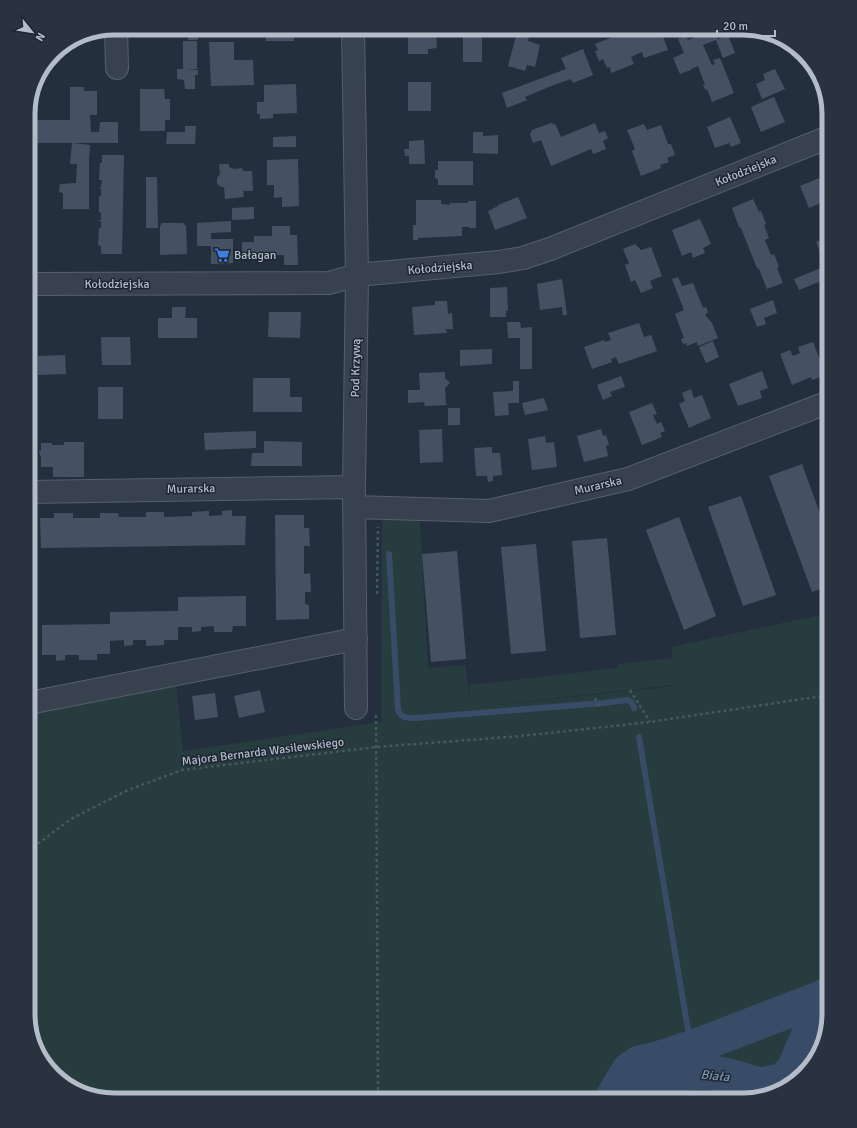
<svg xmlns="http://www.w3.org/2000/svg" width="857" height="1128" font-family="Signika,sans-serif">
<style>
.green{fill:#263c3f;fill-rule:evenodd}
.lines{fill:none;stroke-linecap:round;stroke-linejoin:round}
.stream{stroke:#394c67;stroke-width:6}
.river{stroke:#394c67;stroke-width:35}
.building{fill:#455162}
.street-casing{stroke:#565f6c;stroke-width:24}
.path{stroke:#44595c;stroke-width:2.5;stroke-dasharray:3 3;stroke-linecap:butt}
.street{stroke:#38414e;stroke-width:22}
.labels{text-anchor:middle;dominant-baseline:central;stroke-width:3;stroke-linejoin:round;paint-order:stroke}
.street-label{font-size:12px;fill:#b4bcc9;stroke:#1d2633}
.poi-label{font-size:12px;fill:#b4bcc9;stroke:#1d2633;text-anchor:start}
.water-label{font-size:13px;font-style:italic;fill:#7c92b1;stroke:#1d2633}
.rim{fill:none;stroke:#b4bcc9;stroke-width:5}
</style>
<rect width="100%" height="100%" fill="#242f3e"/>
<path class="green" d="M420 519 428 668 465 665 470 699 469 685 618 668V664L672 658V647L829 613V1015L818 1057 791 1086 744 1100H113L71 1089 42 1062 28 1014V700L176 683 183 751 381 722 382 520ZM674 685 675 686 471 708Z"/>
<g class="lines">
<path class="stream" d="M389 554 398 709C400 718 407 718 416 718L603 703 628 700 631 702 634 708
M639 737 691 1048"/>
<path class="river" d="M611 1100 629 1070 639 1063 654 1060 691 1048 829 995
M631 1100 655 1095 670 1087 685 1073 703 1072 726 1075 760 1085 782 1081 794 1069 825 996"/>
</g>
<path class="building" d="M186 28H198V40H188V32L186 31Z
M270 28H294V41H266L265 29H270Z
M463 28H471V33H482V62H463Z
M635 28H660L668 50 644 58 642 52 631 57 634 64 611 73 610 67 607 68 603 59 599 61 595 51 598 50 595 44Z
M689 28H709L710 32 714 30 718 39 728 35 735 53 723 58 716 40 703 45 712 65 715 64 713 60 720 58 734 93 712 102 707 89 705 90 703 85H705L698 66 691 69V70L680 74 673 58 684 53 678 39 686 36 688 40 696 37 693 31 691 32Z
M408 29H436L437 48 428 49V54H408Z
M517 32 529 36 528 41 540 45 535 67 527 65 525 71 508 66Z
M183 41H197V69H186L198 70V75H195V89H185L184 80 177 79V69H183Z
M209 42H234V60H253L254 85 211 86Z
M583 49 593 75 573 83 571 79 551 86 525 97 527 100 507 108 502 93 566 69 561 58Z
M775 69 785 89 762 99 756 84 765 80 763 74Z
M408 82H431V111H408Z
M296 84 297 113 273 114V118L260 119V114H257V102H264V85Z
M70 87H84V91H97V115H90L91 132H99L100 122H118V143H36L37 120H70Z
M140 89H164L165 99H170V120H165V131H140Z
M774 97 785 122 761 132 751 107Z
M730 117 741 143 731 147 729 143 715 148 707 127Z
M551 123 556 125 561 137 595 123 599 133 605 131 608 138 603 141 606 149 593 154 591 149 551 166 541 140 533 143 530 134 532 130Z
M644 124 647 130 661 125 668 144H671L675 155 667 158 669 162 660 165 661 168 641 176 632 151 635 149 627 130Z
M185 126H196L195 144H166L167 132H185Z
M473 132H483V136L498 135V154L473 153Z
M296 136V147H273V137Z
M424 140 425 164H409V156H405L404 149H409V141Z
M72 143 90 145 89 160V209H63V193L59 192 60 184 76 183 77 164H70Z
M102 155H124L122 254H101V246L98 245 99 228H101V221H99L98 220H101V213L99 212V196H101V189L99 188 101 187 102 180H99L100 163H102Z
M298 159 299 206 282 207V197L274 198V185H267V160Z
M438 161H473V185H438V179L435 178V170H438Z
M219 164H229V167L234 169 242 168 243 171H252L253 191H243L244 197 225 199 224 187H221L217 184V178L220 174Z
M28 174H34L33 208H28Z
M829 174V206L825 207 823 202 809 208 800 186Z
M146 177H157L158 228H146Z
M518 197 527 218 495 230 488 211 498 206V205Z
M753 199 759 212 761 211 766 224 764 225 769 238 765 240 771 255 774 254 779 267 777 268 783 283 767 289 759 269 757 268 741 228 739 227 732 208Z
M416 200H441V204L450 205V203H468V201H476V228H469V227H462V236L418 238V240H413V225H416Z
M254 207V219L232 220V208Z
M700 219 711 244 703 248 705 253 693 258 691 252 682 256 672 230Z
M231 221V232L211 233V239H233V263L211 264V246H197V223Z
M162 223H183L186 226 187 254 160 255V226Z
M272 226H290V235H297L298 265H284V255L254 256V253H242V242H254V236H272Z
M829 237V278L799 290 794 279 826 266 816 242Z
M635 244 641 250 651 247 662 276 650 281 653 288 641 293 635 280 631 282 625 265 629 263 623 249Z
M678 277 682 286 693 283 703 308 706 307 708 312 705 315 712 323 718 338 698 346 697 342 687 346 686 343 683 344 681 339 684 338 675 314 684 310 672 279Z
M562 279 567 315H563L562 307 540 310 537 284Z
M507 287 508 311H506V317H490V288Z
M773 300 777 313 764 318 766 324 757 327 750 309Z
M435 301H447L448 314 452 313 453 329H446L447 333 414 335 412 307 435 305Z
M172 307H186L185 318H197V338H158V318H172Z
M269 312H301L300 338 268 337Z
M507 322H520L521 328 532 327V369H520V338H508Z
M639 323 644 337 651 335 657 351 619 364 616 357 611 359 612 362 592 369 584 347 604 340 605 342 611 340 608 333Z
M101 337H130L131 365H102Z
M713 341 719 357 706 363 699 347Z
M813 342 826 375 812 380 811 377 792 385 780 354 790 350 793 356 800 353 798 347Z
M492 349V364L460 366V350Z
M65 355 66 374 38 375V356Z
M762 371 768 388 760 391 762 398 738 406 729 384Z
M445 372V378L450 383 445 388 446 404 448 405 425 406 424 402 408 403V390H420L419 373Z
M621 376 625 387 610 392 612 396 603 400 597 385Z
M253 378H290V397H302V412H253Z
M513 381H519V403H508L509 415 495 416 493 392 513 391Z
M98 387H123V419H98Z
M691 389 694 398 702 395 711 418 689 428 679 404 685 401 682 393Z
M544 398 548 410 525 415 522 403Z
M652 403 657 414 653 415 657 424 661 422 665 431 660 433 662 437 642 445 629 412Z
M448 408H460V425H448Z
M442 429 443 462 420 463 419 430Z
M601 429 603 436 606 435 609 445 606 446 608 456 584 462 577 436Z
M256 431V448L205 450 204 433Z
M545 436 546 443 554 442 557 467 532 470 528 439Z
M264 441 302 442V466H251L252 453H264Z
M64 442H84V477H53V467H41V456H40L39 451H41V443H52V445H64Z
M492 447V453H500L502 475 493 476V481L488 482 487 476H476L474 448Z
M802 464 829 538V586L812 592 769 476Z
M741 496 776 595 743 606 708 507Z
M232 510V516H246L245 545 41 548 40 518H54V513H73V518H100V513H118L119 517H146V512H164V517L192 516V512L209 511V516L222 515V511Z
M275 515H304V528H309L310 546H304V574L310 573 311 592H305V604L309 605V619L276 620Z
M679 517 716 616 684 630 646 530Z
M607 538 616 635 580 638 572 541Z
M536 544 546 651 511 654 501 547Z
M457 551 466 659 431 662 422 554Z
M246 596V626H233L232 632H214V626L201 627V631L192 632V627H178V640H164V645L146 646V640H133V645L124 646V640L110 641V654H97V660H79V655H65V660L56 661V655H42V625L110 624V612L178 611V597Z
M260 690 265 712 239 718 234 696Z
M215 693 218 717 195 720 192 696Z"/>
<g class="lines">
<g class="street-casing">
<path id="street" d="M116 28 117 68
M353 28 357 275 354 487 356 708
M28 284 329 283 357 275 499 262 523 258 550 249 829 137
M28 492 354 487
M354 507 489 511 628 479 829 402
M28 701 34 702 356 639"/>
</g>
<path class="path" d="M377 594 378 527
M630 690 650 722
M595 698 600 709
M376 715 378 1100
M28 851 71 819 128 790 182 770 376 747 521 736 650 722 829 695"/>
<use href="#street" class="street"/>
</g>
<defs>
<g id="supermarket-bare" transform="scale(1.2)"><path d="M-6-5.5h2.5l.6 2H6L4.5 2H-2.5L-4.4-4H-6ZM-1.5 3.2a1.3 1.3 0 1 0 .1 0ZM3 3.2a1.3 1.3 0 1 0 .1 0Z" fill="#3f7fe0" stroke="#1d2633" stroke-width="2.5" paint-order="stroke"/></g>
</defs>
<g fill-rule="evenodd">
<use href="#supermarket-bare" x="222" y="255"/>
</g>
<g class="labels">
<g class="street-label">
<text transform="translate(746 171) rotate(-22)">Kołodziejska</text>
<text transform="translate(440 268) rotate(-5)">Kołodziejska</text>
<text x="117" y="284">Kołodziejska</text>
<text transform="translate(356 368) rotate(-89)">Pod Krzywą</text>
<text transform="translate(598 486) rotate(-13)">Murarska</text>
<text transform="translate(191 489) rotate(-1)">Murarska</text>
<text transform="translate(263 752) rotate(-7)">Majora Bernarda Wasilewskiego</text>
</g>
<g class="poi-label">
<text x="234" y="255">Bałagan</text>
</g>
<g class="water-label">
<text transform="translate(715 1076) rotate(6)">Biała</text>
</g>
</g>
<path d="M0 0H857V1128H0ZM114 35H743A79 79 0 0 1 822 114V1014A79 79 0 0 1 743 1093H114A79 79 0 0 1 35 1014V114A79 79 0 0 1 114 35Z" fill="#29323f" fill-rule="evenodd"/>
<path class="rim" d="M114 35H743A79 79 0 0 1 822 114V1014A79 79 0 0 1 743 1093H114A79 79 0 0 1 35 1014V114A79 79 0 0 1 114 35Z"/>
<g transform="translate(32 32) rotate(120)" stroke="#1d2633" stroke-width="3" paint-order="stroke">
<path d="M0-3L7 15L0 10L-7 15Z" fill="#b4bcc9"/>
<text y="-6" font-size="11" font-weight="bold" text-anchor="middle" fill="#b4bcc9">N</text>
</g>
<path d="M717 30v6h58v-6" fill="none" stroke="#b4bcc9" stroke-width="2"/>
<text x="723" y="30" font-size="12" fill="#b4bcc9" stroke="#1d2633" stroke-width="3" paint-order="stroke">20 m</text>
</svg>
